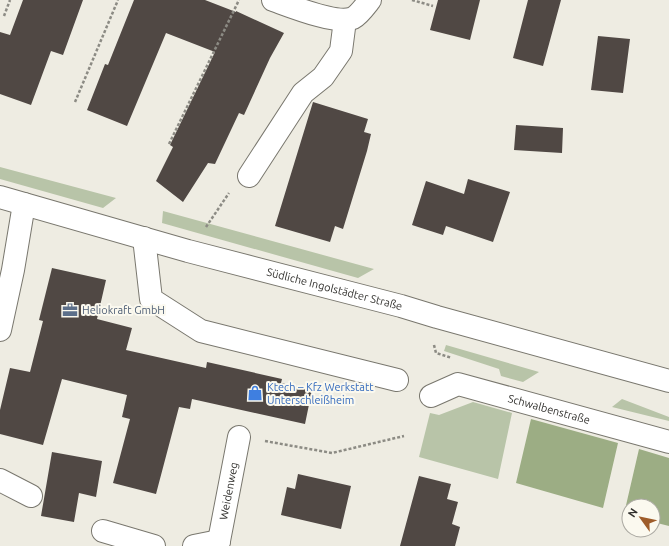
<svg xmlns="http://www.w3.org/2000/svg" width="669" height="546" font-family="Ubuntu,sans-serif">
<style>
.green{fill:#b8c4a8}
.forest{fill:#9cad84}
.building{fill:#504844}
.lines{fill:none;stroke-linecap:round;stroke-linejoin:round}
.minor-casing{stroke:#79776e;stroke-width:24}
.path{stroke:#8c8b84;stroke-width:2.5;stroke-dasharray:3 2;stroke-linecap:butt}
.minor{stroke:#fff;stroke-width:22}
.labels{text-anchor:middle;dominant-baseline:central;stroke-width:4;stroke-linejoin:round;paint-order:stroke}
.street-label{font-size:11px;fill:#32312e;stroke:#fbf9ef}
.service-label{font-size:11px;fill:#4e5e75;stroke:#fbf9ef;text-anchor:start}
.shop-label{font-size:11px;fill:#366cbe;stroke:#fbf9ef;text-anchor:start}
</style>
<rect width="100%" height="100%" fill="#eeece2"/>
<path class="green" d="M0 167 116 198 103 208 0 179Z
M163 211 374 269 358 278 162 223Z
M446 345 539 372 523 382 501 376 499 369 444 351Z
M622 399 669 417V421L612 407Z
M473 402 512 413 498 479 419 457 430 413 439 415Z"/>
<path class="forest" d="M531 419 618 443 603 508 516 483Z
M639 449 669 458V526L653 522V506H629V515L624 514Z"/>
<path class="building" d="M23 0H83L63 55 51 51 31 105 0 94V32L10 35Z
M134 0H205L236 12V11L284 33 270 58 244 115 239 113 215 164 208 163 183 202 156 181 173 147 170 145 215 52 166 33 127 126 87 110 105 64 108 65Z
M438 0H480L470 40 430 30Z
M528 0H561L543 66 513 58Z
M598 36 630 39 623 93 591 90Z
M313 102 368 119 364 132 371 134 367 151 343 229 335 226 330 242 275 226Z
M516 125 563 128 562 153 514 150Z
M468 179 510 192 493 242 446 226 443 235 412 225 426 181 464 194Z
M52 268 106 280 97 319 132 328 126 350 206 368 207 362 282 379 281 383 312 390 305 424 192 399 190 409 179 407 156 494 113 483 130 419 122 417 127 395 62 379 43 445 0 434V410L10 368 30 372 43 321 39 320Z
M52 452 102 461 96 497 79 493 74 522 41 516Z
M298 474 351 486 341 529 281 515 287 487 295 489Z
M419 476 451 484 447 499 458 502 452 524 460 527 455 546H400Z"/>
<g class="lines">
<g class="minor-casing">
<g id="minor">
<path d="M273 0C290 6 337 25 353 18 359 15 366 5 370 0"/>
<path d="M249 176 303 93 323 77 341 51 345 20"/>
<path id="s1" d="M0 197 188 251 401 306 437 317 669 381"/>
<path d="M144 238 151 299 201 331 397 380"/>
<path d="M0 330 13 270 24 204"/>
<path id="s2" d="M431 396 458 384 669 442"/>
<path d="M0 480 31 496"/>
<path d="M103 531 154 546"/>
<path d="M194 546 219 541"/>
<path id="s3" d="M218 546 239 437"/>
</g>
</g>
<path class="path" d="M412 0 433 6
M4 16 10 0
M75 102 118 0
M169 144 239 0
M206 227 229 193
M434 345 436 353 452 358
M265 441 332 453 404 436"/>
<use href="#minor" class="minor"/>
</g>
<defs>
<g id="office-bare" transform="scale(1.2)"><path d="M-6-3h4V-5.5h4V-3h4V5H-6ZM-1-4.5V-3h2v-1.5ZM-6 0V1H6V0Z" fill="#5c6f8a" stroke="#fbf9ef" stroke-width="2.5" paint-order="stroke"/></g>
<g id="shop-bare" transform="scale(1.2)"><path d="M-5-2.5h2.3a2.7 3.5 0 0 1 5.4 0H5L5.5 6h-11ZM-1.5-2.5h3a1.5 2.3 0 0 0-3 0Z" fill="#3f7fe0" stroke="#fbf9ef" stroke-width="2.5" paint-order="stroke"/></g>
</defs>
<g fill-rule="evenodd">
<use href="#office-bare" x="70" y="310"/>
<use href="#shop-bare" x="255" y="393"/>
</g>
<g class="labels">
<g class="street-label">
<text stroke="none"><textPath href="#s1" startOffset="347">Südliche Ingolstädter Straße</textPath></text>
<text stroke="none"><textPath href="#s2" startOffset="124">Schwalbenstraße</textPath></text>
<text stroke="none"><textPath href="#s3" startOffset="56">Weidenweg</textPath></text>
</g>
<g class="service-label">
<text x="82" y="310">Heliokraft GmbH</text>
</g>
<g class="shop-label">
<text x="267" y="387">Ktech – Kfz Werkstatt<tspan x="267" dy="13">Unterschleißheim</tspan></text>
</g>
</g>
<g transform="translate(641 518) rotate(303)"><circle r="19" fill="#fbf9ef" stroke="#aba9a2"/>
<path d="M0-3L7 15L0 10L-7 15Z" fill="#9e5c2a"/>
<text y="-6" font-size="11" font-weight="bold" text-anchor="middle" fill="#32312e">N</text>
</g>
</svg>
